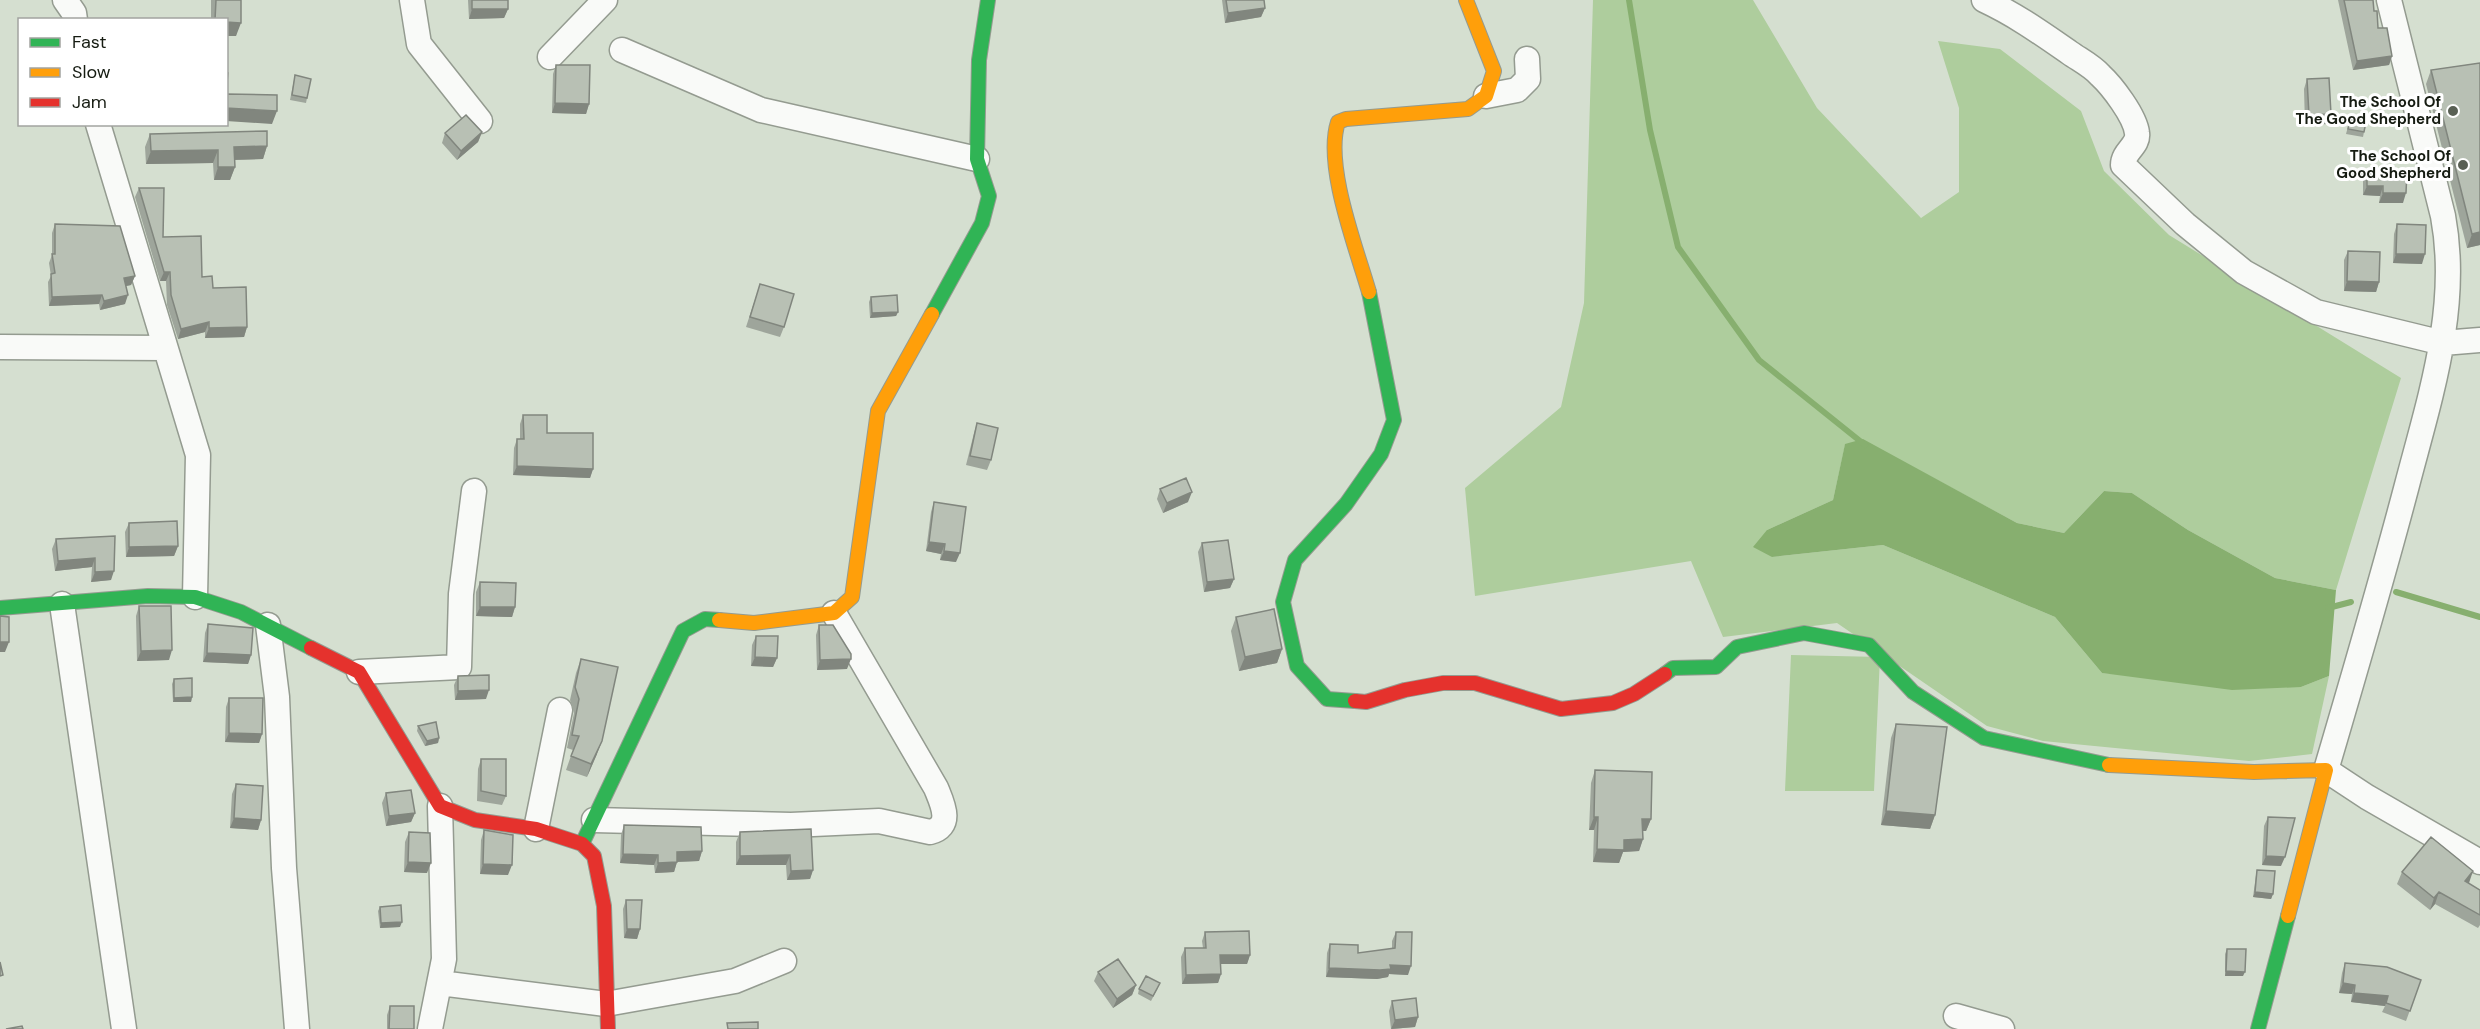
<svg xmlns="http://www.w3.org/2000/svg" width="2480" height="1029" font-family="'DM Sans',sans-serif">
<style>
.green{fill:#aecd9d}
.water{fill:#87af6f}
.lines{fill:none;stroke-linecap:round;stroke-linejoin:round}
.stream{stroke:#87af6f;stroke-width:6}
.street-casing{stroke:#949b90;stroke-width:27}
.fast-casing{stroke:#949b90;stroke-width:16}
.slow-casing{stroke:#949b90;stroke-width:16}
.jam-casing{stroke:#949b90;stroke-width:16}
.street{stroke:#f9faf8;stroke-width:24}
.fast{stroke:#30b455;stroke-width:14}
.slow{stroke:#ff9f0a;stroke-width:14}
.jam{stroke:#e5322d;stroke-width:14}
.wall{fill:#9ea59b}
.shaded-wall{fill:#81867e}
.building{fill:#b8c0b4;stroke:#81867e;stroke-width:1.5}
.poi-dot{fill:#596054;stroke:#fff;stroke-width:2}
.labels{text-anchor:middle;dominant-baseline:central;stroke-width:6;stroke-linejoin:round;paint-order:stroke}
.poi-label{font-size:15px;font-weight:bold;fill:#161c12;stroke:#fff;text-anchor:end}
</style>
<rect width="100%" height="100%" fill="#d5dfd0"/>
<path class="green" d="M1593 0H1753L1817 108 1921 218 1959 192V108L1938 41 2000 49 2081 111 2104 171 2169 235 2401 378 2336 590 2275 578 2188 530 2132 493 2104 491 2064 533 2017 523 1863 440 1845 445 1833 500 1767 530 1772 557 1883 545 2055 617 2102 673 2301 687 2329 676 2312 754 2249 761 2043 741 1987 726 1837 623 1723 637 1691 561 1475 596 1465 488 1561 407 1584 303Z
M1791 655 1880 657 1874 791H1785Z"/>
<path class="water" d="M1863 439 2017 523 2064 533 2104 491 2132 493 2188 530 2275 578 2336 590 2329 676 2301 687 2232 690 2102 673 2055 617 1883 545 1772 557 1753 547 1767 530 1833 500 1845 444Z"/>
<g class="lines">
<path class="stream" d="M1629 0 1650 130 1678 247 1759 360 1865 445
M2396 592 2480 617
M2328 608 2351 602"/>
<g class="street-casing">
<path id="street" d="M65 0 74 13 75 20
M412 0 419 44 480 121
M1984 0C2016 15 2041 33 2070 53 2080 60 2092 66 2100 75 2112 86 2135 116 2137 133 2139 146 2123 151 2123 165L2185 224 2244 272 2316 312 2443 343 2480 340
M2389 0 2443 216C2460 307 2430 397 2407 485 2382 580 2354 675 2326 770L2367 797 2480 862
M622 50 761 110 977 159
M550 57 605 0
M1486 96 1517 90 1528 79 1527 59
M98 124 198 455 195 597
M0 347 165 348
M62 604 124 1029
M268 625 277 697 284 868 297 1029
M359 672 459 667 461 594 474 491
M594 820 791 825 879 821 930 832C954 826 942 803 936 788L834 613
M536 829 560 710
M440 983 606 1004 735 981 784 961
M1956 1016 2002 1029
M430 1029 444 959 440 806"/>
</g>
<g class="fast-casing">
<path id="fast" d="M932 314 982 223 989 196 977 159 979 60 988 0
M0 608 148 596 195 597 241 612 311 648
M1665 674 1673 668 1716 667 1737 647 1804 633 1869 645 1913 692 1984 738 2109 765
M1355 701 1327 699 1297 666 1283 602 1295 560 1346 504 1381 454 1394 420 1369 292
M582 844 683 631 705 619 719 620
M2258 1029 2288 916"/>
</g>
<g class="slow-casing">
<path id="slow" d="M1369 292C1356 247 1324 165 1338 122L1346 119 1468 109 1486 96 1494 71 1466 0
M719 620 754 623 834 613 852 597 878 411 932 314
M2109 765 2254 772 2326 770 2288 916"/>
</g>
<g class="jam-casing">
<path id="jam" d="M311 648 359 672 440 806 475 820 536 829 582 844 594 856 604 906 608 1029
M1355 701 1366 702 1405 690 1443 683H1475L1561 709 1613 703 1634 694 1665 674"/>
</g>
<use href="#street" class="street"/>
<use href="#fast" class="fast"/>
<use href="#slow" class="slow"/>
<use href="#jam" class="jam"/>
</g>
<path class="wall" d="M211 0H241L236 36H226V20H211Z
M468 0H508V9L504 18 469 19Z
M1222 0H1264L1265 8 1261 17 1225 23Z
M2338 0H2373L2374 11 2378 28 2392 56 2389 65 2353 70Z
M2480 63V245L2467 248 2426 84 2431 70Z
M556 65 589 104 586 114 552 113 553 74Z
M295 75 307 98 306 103 290 100Z
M2307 79 2327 124 2305 125 2304 89Z
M2351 115 2364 132 2363 137 2346 134Z
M482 132 478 142 457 160 442 143 445 133Z
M150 134 267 146 263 159 235 160V167L230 180H214L213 163 146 164 145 147Z
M2367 171 2403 203H2379L2380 196 2363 195V180Z
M139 188 163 237 213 288 247 327 244 337 205 338V332L178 339 167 305 166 281H160L135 197Z
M55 224 135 276 131 285 126 286 125 304 100 310 99 304 49 306 48 282 51 276 49 263 52 255V233Z
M2397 224 2422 264 2393 263 2394 234Z
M2348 251 2379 282 2376 292 2344 291V260Z
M760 284 784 327 780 337 746 327Z
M871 297 898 312 896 316 870 318 869 302Z
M523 415 547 433 593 469 590 478 513 475 514 448 517 439H520V424Z
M977 423 991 460 987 470 966 465 974 433Z
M1160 489 1188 502 1163 513 1157 499Z
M934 502 956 562 940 560 941 554 926 551 931 512Z
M129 523 178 546 174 556 126 557 125 532Z
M115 536 111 580 91 582 92 567 55 571 52 549 56 539Z
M1202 543 1234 579 1230 588 1204 592 1198 552Z
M480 582 515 607 512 617 476 616V592Z
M139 606 169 660 137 661 136 616Z
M1236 617 1282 649 1277 663 1239 671 1231 631Z
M208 624 251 655 248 664 203 662 205 633Z
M819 625 847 669 817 670 816 635Z
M756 636 777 658 773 667 751 666 752 645Z
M581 659 597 754 587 777 566 770 573 750 567 748 574 713 570 700 576 673Z
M458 676 486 699 455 700 454 685Z
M174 679 192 697 191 702H173L172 684Z
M229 698 262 734 259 743 225 742 226 707Z
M1896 724 1935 815 1930 829 1881 825 1891 738Z
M418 726 439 738 438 743 425 746 417 731Z
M481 759 506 796 502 805 477 801 478 769Z
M1595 770 1651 819 1646 831H1643V839L1639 851 1623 852 1619 863 1593 862 1594 830H1589L1591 783Z
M236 784 261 820 258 830 230 828 232 794Z
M386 793 415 813 411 822 386 826 382 803Z
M2268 817 2281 866 2262 865 2264 826Z
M624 825 702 851 699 861 677 862 674 872 655 873 654 865 620 863 621 835Z
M811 829 813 870 810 879 787 880 786 865H736V842L740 832Z
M484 830 508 875 480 874 481 840Z
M409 832 427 873 404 872 405 842Z
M2257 870 2273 894 2271 899 2253 897 2256 875Z
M2402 872 2468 884 2480 890V925L2478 928 2435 904 2430 910 2397 884Z
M626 900 640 929 637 939 624 938 623 909Z
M380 907 400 927 380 928 378 911Z
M1205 932 1250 955 1247 964H1221V974L1218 983 1182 984 1181 957 1185 948H1203L1202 941Z
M1396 932 1408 975 1389 974 1388 977 1377 979 1326 977 1327 953 1330 944 1358 953 1392 949V941Z
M2227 949 2243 976H2225V954Z
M2345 963 2421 980 2406 1021 2382 1012 2385 1006 2351 1002 2352 994 2339 993 2342 973Z
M1098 972 1136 985 1132 995 1113 1008 1094 981Z
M1158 988 1151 1001 1138 994 1139 989Z
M1392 1001 1418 1017 1415 1027 1391 1029 1389 1011Z
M390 1006 414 1029H387V1015Z"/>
<path class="shaded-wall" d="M1265 8 1261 17 1225 23 1228 13Z
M472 9H508L504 18 469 19Z
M226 22 241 23 236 36H226Z
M2392 56 2389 65 2353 70 2357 61Z
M555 103 589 104 586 114 552 113Z
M226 108 277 111 272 124 226 121Z
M2331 114 2327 124 2305 125 2309 115Z
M482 132 478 142 457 160 461 151Z
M267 146 263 159 230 160 234 147Z
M218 150 213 163 146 164 151 151Z
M218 167H235L230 180H214Z
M2367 186H2383L2380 196 2363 195Z
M2383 193H2406L2403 203H2379Z
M2480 232V245L2467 248 2472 234Z
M2396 254H2425L2422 264 2393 263Z
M164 272H170L166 281H160Z
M135 276 131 285 121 287 124 278Z
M2347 281 2379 282 2376 292 2344 291Z
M102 295 99 304 49 306 52 297Z
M128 295 125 304 100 310 104 301Z
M898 312 896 316 870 318 872 313Z
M209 322 205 332 178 339 181 329Z
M247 327 244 337 205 338 209 328Z
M517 466 593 469 590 478 513 475Z
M1192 492 1188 502 1163 513 1167 503Z
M929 542 945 544 941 554 926 551Z
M178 546 174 556 126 557 129 547Z
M944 551 960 553 956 562 940 560Z
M95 558 92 567 55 571 58 561Z
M114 571 111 580 91 582 95 572Z
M1234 579 1230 588 1204 592 1207 582Z
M480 607H515L512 617 476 616Z
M0 642H9L5 652H0Z
M1282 649 1277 663 1239 671 1245 657Z
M172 650 169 660 137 661 141 651Z
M207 653 251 655 248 664 203 662Z
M755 657 777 658 773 667 751 666Z
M851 659 847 669 817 670 820 660Z
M489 690 486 699 455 700 458 691Z
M192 697 191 702H173L174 698Z
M229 733 262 734 259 743 225 742Z
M439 738 438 743 425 746 427 741Z
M602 741 597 754 587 777 591 764Z
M1886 811 1935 815 1930 829 1881 825Z
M415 813 411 822 386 826 389 816Z
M1594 817H1598L1594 830H1589Z
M234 818 261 820 258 830 230 828Z
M1642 819H1651L1646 831H1638Z
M1643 839 1639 851 1623 852 1619 863 1593 862 1597 849 1624 840Z
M702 851 699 861 673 862 677 852Z
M623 854 658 855 654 865 620 863Z
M790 855 786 865H736L740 856Z
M2266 856 2285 857 2281 866 2262 865Z
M408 862 431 863 427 873 404 872Z
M677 862 674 872 655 873 658 863Z
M483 864 512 865 508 875 480 874Z
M813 870 810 879 787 880 791 871Z
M2473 871 2469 883 2460 893 2465 881Z
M2255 892 2273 894 2271 899 2253 897Z
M2439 892 2435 904 2430 910 2434 898Z
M402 922 400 927 380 928 381 923Z
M627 929H640L637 939 624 938Z
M1220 955H1250L1247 964H1217Z
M1390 965 1411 966 1408 975 1389 974 1388 977 1377 979 1326 977 1329 968Z
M2226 971 2245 972 2243 976H2225Z
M1221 974 1218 983 1182 984 1186 975Z
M2343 983 2355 985 2352 994 2339 993Z
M1136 985 1132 995 1113 1008 1117 999Z
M2354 993 2388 996 2385 1006 2351 1002Z
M1418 1017 1415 1027 1391 1029 1395 1020Z"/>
<path class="building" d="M216 0H241V23L226 22V20H215Z
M472 0H508V9H472Z
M1226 0H1264L1265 8 1228 13Z
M2344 0H2373L2374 11H2377L2378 28H2387L2392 56 2357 61Z
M2480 63V232L2472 234 2431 70Z
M556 65H590L589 104 555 103Z
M226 73H228L226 91Z
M295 75 311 79 307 98 292 95Z
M2329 78 2331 114 2309 115 2307 79Z
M226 94 277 95V111L226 108Z
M466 115 482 132 461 151 445 133Z
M2351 115 2367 117 2364 132 2348 129Z
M267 131V146L234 147 235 167H218V150L151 151 150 134Z
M2367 171H2407L2406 193H2383V186H2367Z
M139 188H164L163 237 201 236 202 277 212 276 213 288 246 287 247 327 209 328V322L181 329 171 295 170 272H164Z
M55 224 120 226 135 276 124 278 128 295 104 301 102 295 52 297 51 274 55 273 52 254H55Z
M2397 224 2426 225 2425 254H2396Z
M2348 251 2380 252 2379 282 2347 281Z
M760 284 794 294 784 327 750 317Z
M897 295 898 312 872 313 871 297Z
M523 415H547V433H593V469L517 466V439H524Z
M977 423 998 428 991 460 970 456Z
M1186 478 1192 492 1167 503 1160 489Z
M934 502 966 507 960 553 944 551 945 544 929 542Z
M177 521 178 546 129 547V523Z
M115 536 114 571 95 572V558L58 561 56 539Z
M1228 540 1234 579 1207 582 1202 543Z
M480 582 516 583 515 607H480Z
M139 606H171L172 650 141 651Z
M1274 609 1282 649 1245 657 1236 617Z
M0 616 9 617V642H0Z
M208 624 253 628 251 655 207 653Z
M819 625H833L851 654V659L820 660Z
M756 636H778L777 658 755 657Z
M581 659 618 667 602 741 591 764 571 756 579 736 572 735 579 699 575 687Z
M489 675V690L458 691V676Z
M192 678V697L174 698V679Z
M229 698H263L262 734 229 733Z
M436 722 439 738 427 741 418 726Z
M1896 724 1947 727 1935 815 1886 811Z
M481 759H506V796L481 791Z
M1595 770 1652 772 1651 819H1642L1643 839 1624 840V850L1597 849 1598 817H1594Z
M236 784 263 786 261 820 234 818Z
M411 790 415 813 389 816 386 793Z
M2268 817 2295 818 2285 857 2266 856Z
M624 825 701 827 702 851 677 852V862L658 863V855L623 854Z
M811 829 813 870 791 871 790 855 740 856V832Z
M484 830 513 835 512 865 483 864Z
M409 832 430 833 431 863 408 862Z
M2431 837 2473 871 2465 881 2480 890V915L2439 892 2434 898 2402 872Z
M2257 870 2275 871 2273 894 2255 892Z
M626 900H642L640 929H627Z
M401 905 402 922 381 923 380 907Z
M1249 931 1250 955H1220L1221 974 1186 975 1185 948H1206L1205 932Z
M1396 932H1412L1411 966 1390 965 1391 969 1380 970 1329 968 1330 944 1358 945V953L1395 948Z
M2227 949H2246L2245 972 2226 971Z
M1118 959 1136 985 1117 999 1098 972Z
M0 962 3 975 0 976Z
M2345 963 2387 967 2421 980 2410 1011 2386 1003 2388 996 2354 993 2355 985 2343 983Z
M1146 976 1160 983 1153 996 1139 989Z
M1416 998 1418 1017 1395 1020 1392 1001Z
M390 1006H414V1029H389Z
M758 1022V1029H728L727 1023Z
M22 1026 23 1029H6Z"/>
<g class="poi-dot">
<circle cx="2453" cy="111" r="6"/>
<circle cx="2463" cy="165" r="6"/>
</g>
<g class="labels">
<g class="poi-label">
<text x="2441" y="102">The School Of<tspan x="2441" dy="17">The Good Shepherd</tspan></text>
<text x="2451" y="156">The School Of<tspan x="2451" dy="17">Good Shepherd</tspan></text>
</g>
</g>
<rect x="18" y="18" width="210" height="108" fill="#ffffff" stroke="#a2a4a0" stroke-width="1.5"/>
<rect x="30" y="38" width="30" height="9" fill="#30b455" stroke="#a2a4a0" stroke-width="1.5"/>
<text x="72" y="48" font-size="18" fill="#161c12">Fast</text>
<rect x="30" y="68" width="30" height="9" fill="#ff9f0a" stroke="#a2a4a0" stroke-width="1.5"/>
<text x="72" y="78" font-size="18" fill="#161c12">Slow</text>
<rect x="30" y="98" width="30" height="9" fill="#e5322d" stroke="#a2a4a0" stroke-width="1.5"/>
<text x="72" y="108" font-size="18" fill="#161c12">Jam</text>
</svg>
